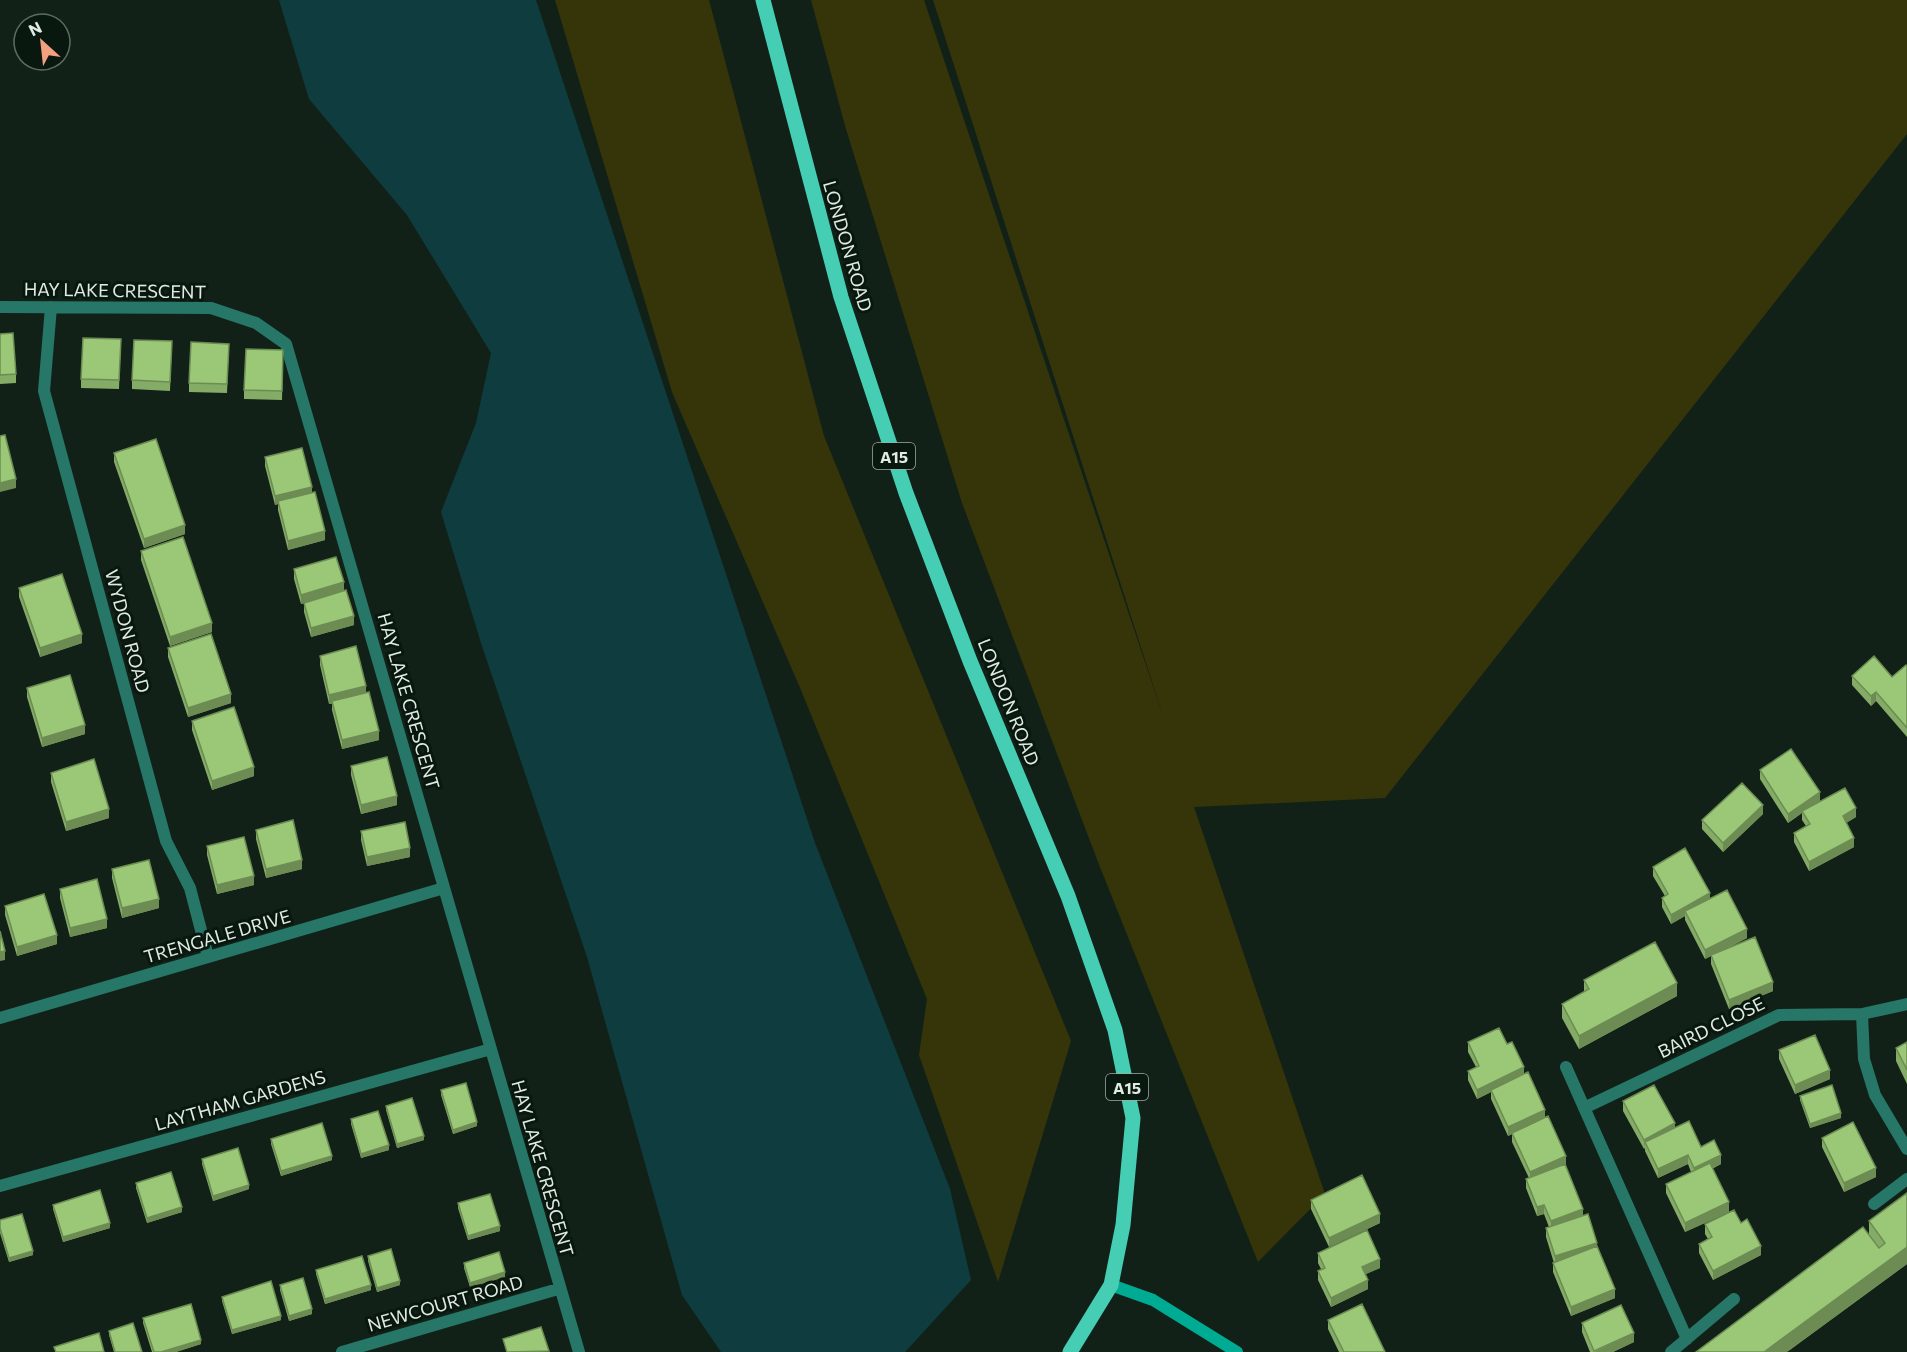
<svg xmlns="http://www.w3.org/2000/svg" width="1907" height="1352" font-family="Commissioner,sans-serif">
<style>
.green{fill:#353509}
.water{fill:#0f3d3f}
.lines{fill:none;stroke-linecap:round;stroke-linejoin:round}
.minor{stroke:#267768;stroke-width:12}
.secondary{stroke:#00ab93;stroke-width:12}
.primary{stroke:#45ceb4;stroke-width:15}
.wall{fill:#84ac66}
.shaded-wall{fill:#6c8c53}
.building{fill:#9ac877;stroke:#6c8c53;stroke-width:1.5}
.labels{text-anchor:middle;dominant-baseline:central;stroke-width:6;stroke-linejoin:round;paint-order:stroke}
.shield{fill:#09180f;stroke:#a0aca4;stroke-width:1.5}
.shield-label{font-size:16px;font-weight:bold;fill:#e1ebe4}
.street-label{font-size:18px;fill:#e1ebe4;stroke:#09180f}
</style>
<rect width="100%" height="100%" fill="#122118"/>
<path class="green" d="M555 0H709L824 436 1071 1041 998 1282 919 1055 927 999 801 690 672 392Z
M811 0H924L1165 722 933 0H1907V134L1385 798 1194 807 1325 1194 1258 1262 1098 862 962 503 846 129Z"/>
<path class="water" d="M279 0H536L815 843 950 1189 971 1280 905 1352H721L682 1295 587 957 481 643 441 512 476 423 491 353 407 215 309 99Z"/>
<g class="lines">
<path class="minor" d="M0 307 211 308 256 323 286 344 579 1352
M51 307 44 391 166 841 190 888 208 957
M1862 1014 1864 1059 1875 1095 1907 1149
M0 1018 444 888
M1566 1067 1687 1339
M1584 1108 1779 1015 1862 1014 1907 1004
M0 1186 491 1049
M1874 1204 1907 1179
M342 1352 558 1289
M1671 1352 1734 1299"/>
<path class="secondary" d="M1111 1285 1153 1300 1237 1352"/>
<path class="primary" d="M763 0 841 297 906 493 970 661 1068 896 1115 1030 1133 1118 1123 1225 1111 1285 1070 1352"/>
</g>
<path class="wall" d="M0 334 16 374V383L0 384Z
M121 339 119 389 81 388V379Z
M172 341 170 391 132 389V380Z
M229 344 227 393 189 392V383Z
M283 350 282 400 244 399V390Z
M114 453 185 534 144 548 114 462Z
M265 457 312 493 325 540 288 550 278 510V504L275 505 265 466Z
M141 551 212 632 170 646 141 560Z
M294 569 344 591 354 625 311 637 304 612V603L301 604 294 579Z
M19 588 82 643 40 657 19 597Z
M168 648 231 703 188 717 168 657Z
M320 656 366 693 379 740 342 749 332 710V704H329L320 665Z
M1907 666V737L1876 701 1871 706 1852 685V676L1892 677Z
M27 688 85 734 42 747 27 697Z
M192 721 254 776 212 790 192 730Z
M351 766 397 805 361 814 351 775Z
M1760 770 1820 801 1856 817 1846 823 1854 847 1809 871 1794 842V833L1806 826 1802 820V813L1788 823 1760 779Z
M51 773 109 818 66 831 51 782Z
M1763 814 1723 852 1702 829V820Z
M256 830 302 869 266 878 256 839Z
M361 831 410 857 367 866 361 840Z
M207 846 254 885 217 894 207 855Z
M1653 867 1710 898 1747 938 1720 952 1773 991 1729 1009 1711 964V956L1705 959 1685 920V916L1671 924 1662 907V898L1665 896 1653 876Z
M112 869 159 908 122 918 112 878Z
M60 889 107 928 70 937 60 898Z
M5 906 57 944 17 956 5 915Z
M1584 980 1677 996 1579 1049 1562 1018V1004L1584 992Z
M1468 1042 1507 1044 1524 1074 1566 1165H1565L1583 1216 1597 1246 1615 1298 1571 1316 1553 1272V1263H1554L1546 1237V1228L1549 1227 1544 1214 1537 1216 1526 1188V1179L1529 1178 1512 1142V1134L1508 1136 1491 1099V1092L1477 1099 1468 1080V1071L1476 1067 1468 1052Z
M1907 1042V1084L1896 1061V1048Z
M1779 1050 1830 1079 1795 1094 1779 1059Z
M441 1090 477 1126 453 1134 441 1095Z
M1800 1096 1841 1118 1810 1128 1800 1100Z
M1623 1101 1675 1128 1701 1147 1721 1164 1712 1169 1729 1212 1685 1232 1666 1193V1184L1691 1172 1688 1164 1658 1178 1645 1151V1148L1644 1149 1623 1111Z
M386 1106 424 1140 397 1148 386 1110Z
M351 1119 389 1150 361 1158 351 1124Z
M1822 1138 1876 1177 1844 1192 1822 1147Z
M271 1139 332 1160 281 1176 271 1144Z
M202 1159 249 1189 213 1201 202 1164Z
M136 1183 182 1212 147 1223 136 1188Z
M1907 1193V1264L1787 1352 1869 1234V1221Z
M1311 1200 1380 1223 1329 1247 1311 1209Z
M458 1203 500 1231 468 1240 458 1208Z
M53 1205 110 1228 63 1242 53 1209Z
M0 1220 33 1255 9 1262 0 1233Z
M1741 1223 1761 1255 1713 1280 1699 1253V1244L1708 1239 1705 1234V1224Z
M1318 1253 1380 1268 1365 1274 1368 1289 1331 1307 1318 1280V1271L1321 1269 1318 1263Z
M368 1256 400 1285 377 1292 368 1261Z
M464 1263 505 1277 470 1287 464 1268Z
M316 1270 371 1290 325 1304 316 1274Z
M280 1285 312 1314 289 1321 280 1290Z
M222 1297 281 1320 232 1334 222 1301Z
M143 1318 201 1344 176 1352H152L143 1323Z
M1328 1320 1385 1352H1339L1328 1329Z
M1582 1323 1634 1342 1613 1352H1590L1582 1332Z
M109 1331 142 1352H114L109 1335Z"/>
<path class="shaded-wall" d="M16 479V488L0 492V483Z
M312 487V496L278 501V504L275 505V496Z
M185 525V534L144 548V539Z
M325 531V540L288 550V541Z
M344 582V591L301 604V595Z
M354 616V625L311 637V628Z
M212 623V632L170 646V637Z
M82 634V643L40 657V648Z
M366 686V695L332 701V704H329V695Z
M1876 692V701L1871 706V696Z
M231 694V703L188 717V708Z
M85 725V734L42 747V738Z
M379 731V740L342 749V740Z
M254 767V776L212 790V781Z
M1820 792V801L1802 811V813L1788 823V814Z
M397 796V805L361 814V805Z
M1763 805V814L1723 852V843Z
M1856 808V817L1843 825V816Z
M109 809V818L66 831V822Z
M1854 838V847L1809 871V862Z
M410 848V857L367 866V857Z
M302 860V869L266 878V869Z
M254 876V885L217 894V885Z
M1710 893V902L1685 911V916L1671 924V915Z
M159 899V908L122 918V908Z
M107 919V928L70 937V928Z
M1747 929V938L1705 959V950Z
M57 935V944L17 956V947Z
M5 951V960L0 961V952Z
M1773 982V991L1729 1009V1000Z
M1677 983V996L1579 1049V1036Z
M1524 1067V1076L1477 1099V1090Z
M1830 1070V1079L1795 1094V1085Z
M1545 1110V1119L1508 1136V1127Z
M1841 1113V1118L1810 1128V1124Z
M477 1122V1126L453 1134V1130Z
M1675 1123V1132L1645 1142 1644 1149V1140Z
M424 1136V1140L397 1148V1144Z
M389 1145V1150L361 1158V1154Z
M1688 1155V1164L1658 1178V1169Z
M1721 1155V1164L1694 1177V1168Z
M332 1156V1160L281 1176V1171Z
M1566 1156V1165L1530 1181V1172Z
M1876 1168V1177L1844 1192V1183Z
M249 1185V1189L213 1201V1196Z
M1729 1202V1212L1685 1232V1223Z
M1544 1205V1214L1537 1216V1207Z
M182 1207V1212L147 1223V1218Z
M1583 1209V1218L1551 1230V1221Z
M1380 1214V1223L1329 1247V1238Z
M110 1223V1228L63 1242V1237Z
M500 1226V1231L468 1240V1236Z
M1597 1243V1252L1555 1265V1256Z
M1761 1246V1255L1713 1280V1271Z
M1907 1247V1264L1787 1352H1764Z
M33 1251V1255L9 1262V1258Z
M1380 1259V1268L1362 1276V1267Z
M505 1272V1277L470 1287V1283Z
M1368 1280V1289L1331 1307V1298Z
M400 1281V1285L377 1292V1288Z
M371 1285V1290L325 1304V1299Z
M1615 1289V1298L1571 1316V1307Z
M312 1309V1314L289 1321V1316Z
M281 1316V1320L232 1334V1330Z
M1634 1333V1342L1613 1352H1594Z
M201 1340V1344L176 1352H161Z"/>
<path class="building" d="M13 333 16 374 0 375V334Z
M83 338 121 339 119 380 81 379Z
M134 340 172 341 170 382 132 380Z
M191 342 229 344 227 384 189 383Z
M246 349 283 350 282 391 244 390Z
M5 435 16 479 0 483V436Z
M156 439 185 525 144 539 114 453Z
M302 448 312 487 275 496 265 457Z
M315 492 325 531 288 541 278 501Z
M183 537 212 623 170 637 141 551Z
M336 557 344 582 301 595 294 569Z
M62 574 82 634 40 648 19 588Z
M346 590 354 616 311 628 304 603Z
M211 634 231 694 188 708 168 648Z
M356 646 366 686 329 695 320 656Z
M1874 656 1892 677 1906 665 1907 666V728L1876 692 1871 696 1852 676Z
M70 675 85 725 42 738 27 688Z
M369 692 379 731 342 740 332 701Z
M234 707 254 767 212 781 192 721Z
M1791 749 1820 792 1788 814 1760 770Z
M387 757 397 796 361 805 351 766Z
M94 759 109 809 66 822 51 773Z
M1742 783 1763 805 1723 843 1702 820Z
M1845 788 1856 808 1843 816 1854 838 1809 862 1794 833 1810 824 1802 811Z
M293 820 302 860 266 869 256 830Z
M405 822 410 848 367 857 361 831Z
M244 837 254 876 217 885 207 846Z
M1685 848 1710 893 1671 915 1662 898 1668 894 1653 867Z
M149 860 159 899 122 908 112 869Z
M97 879 107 919 70 928 60 889Z
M1727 890 1747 929 1705 950 1685 911Z
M44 894 57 935 17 947 5 906Z
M0 931 5 951 0 952Z
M1755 937 1773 982 1729 1000 1711 955Z
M1655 942 1677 983 1579 1036 1562 1004 1589 989 1584 980Z
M1499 1028 1507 1044 1512 1042 1524 1067 1477 1090 1468 1071 1479 1066 1468 1042Z
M1815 1035 1830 1070 1795 1085 1779 1050Z
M1907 1042V1070L1896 1048Z
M1528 1072 1545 1110 1508 1127 1491 1090Z
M466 1083 477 1122 453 1130 441 1090Z
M1654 1085 1675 1123 1644 1140 1623 1101Z
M1832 1085 1841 1113 1810 1124 1800 1096Z
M412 1098 424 1136 397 1144 386 1106Z
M378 1111 389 1145 361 1154 351 1119Z
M1548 1116 1566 1156 1530 1172 1512 1133Z
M1689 1121 1701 1147 1714 1140 1721 1155 1694 1168 1688 1155 1658 1169 1645 1142Z
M1853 1122 1876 1168 1844 1183 1822 1138Z
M322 1123 332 1156 281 1171 271 1139Z
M238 1148 249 1185 213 1196 202 1159Z
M1710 1163 1729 1202 1685 1223 1666 1184Z
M1565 1164 1583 1209 1551 1221 1544 1205 1537 1207 1526 1179Z
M171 1172 182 1207 147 1218 136 1183Z
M1362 1175 1380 1214 1329 1238 1311 1200Z
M100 1190 110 1223 63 1237 53 1205Z
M1907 1193V1247L1764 1352H1696L1863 1227 1879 1248 1885 1243 1869 1221Z
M490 1194 500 1226 468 1236 458 1203Z
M1734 1210 1741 1223 1747 1219 1761 1246 1713 1271 1699 1244 1712 1237 1705 1224Z
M22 1214 33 1251 9 1258 0 1228V1220Z
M1588 1214 1597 1243 1555 1256 1546 1228Z
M1367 1230 1380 1259 1362 1267 1368 1280 1331 1298 1318 1271 1325 1268 1318 1253Z
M1597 1246 1615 1289 1571 1307 1553 1263Z
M391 1249 400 1281 377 1288 368 1256Z
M499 1252 505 1272 470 1283 464 1263Z
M362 1256 371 1285 325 1299 316 1270Z
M303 1278 312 1309 289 1316 280 1285Z
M271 1281 281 1316 232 1330 222 1297Z
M191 1304 201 1340 161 1352H154L143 1318Z
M1362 1304 1385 1352H1344L1328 1320Z
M1621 1305 1634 1333 1594 1351 1582 1323Z
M133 1323 142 1352H115L109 1331Z
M541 1327 549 1351 507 1352 503 1339Z
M99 1333 104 1352H56L54 1347Z"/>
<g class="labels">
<g class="shield">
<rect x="873" y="443" width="42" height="26" rx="4.5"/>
<rect x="1106" y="1074" width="42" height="26" rx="4.5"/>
</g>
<g class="shield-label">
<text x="894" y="456">A15</text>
<text x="1127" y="1087">A15</text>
</g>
<g class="street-label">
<text transform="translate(848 246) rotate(74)">LONDON ROAD</text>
<text transform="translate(115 290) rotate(1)">HAY LAKE CRESCENT</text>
<text transform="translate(128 631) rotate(75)">WYDON ROAD</text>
<text transform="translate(409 701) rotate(74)">HAY LAKE CRESCENT</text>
<text transform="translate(1009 702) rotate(68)">LONDON ROAD</text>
<text transform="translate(217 936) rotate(-16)">TRENGALE DRIVE</text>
<text transform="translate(1711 1027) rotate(-26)">BAIRD CLOSE</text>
<text transform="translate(240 1100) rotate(-16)">LAYTHAM GARDENS</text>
<text transform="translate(543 1168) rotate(74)">HAY LAKE CRESCENT</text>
<text transform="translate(445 1303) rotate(-16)">NEWCOURT ROAD</text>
</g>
</g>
<g transform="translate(42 42) rotate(333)"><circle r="28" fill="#09180f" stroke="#5f6c64" stroke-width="1.5"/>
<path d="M0-4.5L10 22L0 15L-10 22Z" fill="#f2a080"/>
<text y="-9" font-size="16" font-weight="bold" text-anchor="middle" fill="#e1ebe4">N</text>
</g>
</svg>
